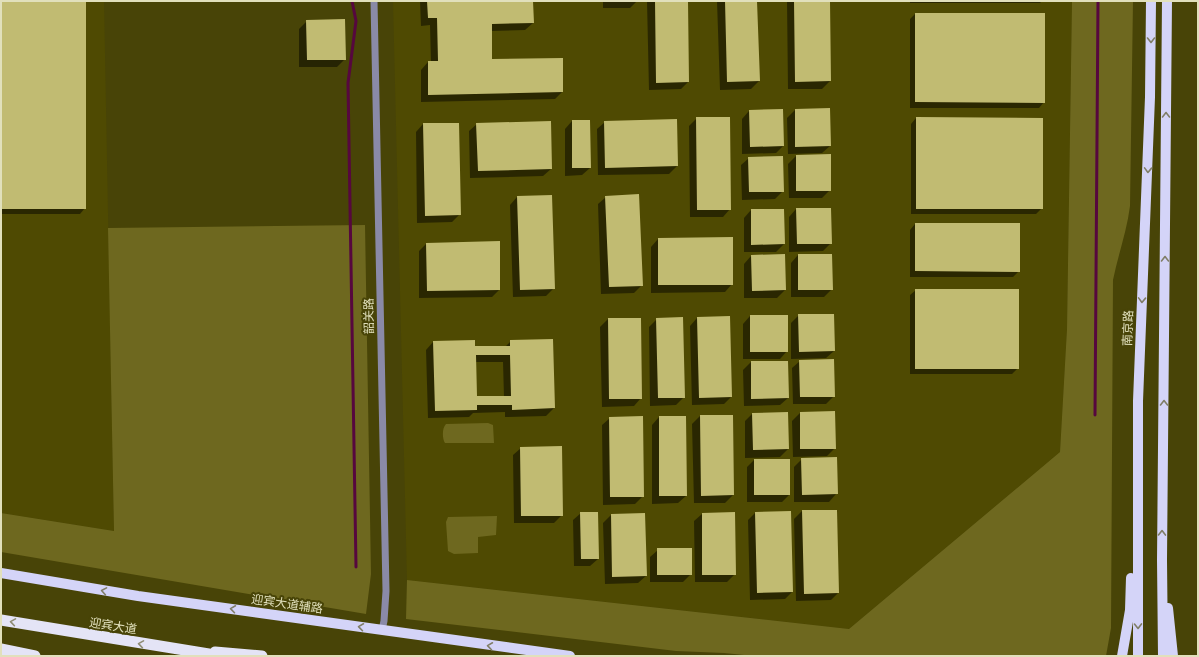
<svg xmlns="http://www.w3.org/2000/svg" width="1199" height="657" font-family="Arial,'Noto Sans SC',sans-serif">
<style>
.built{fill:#4f4a02}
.green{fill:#6e681f}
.shadow{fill:#0007;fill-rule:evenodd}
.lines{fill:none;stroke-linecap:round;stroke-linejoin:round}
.stream{stroke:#56073e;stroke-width:3}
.building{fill:#c1bb72;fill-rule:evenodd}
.tertiary{stroke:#8a8aa7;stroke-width:7}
.primary{stroke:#d4d4f8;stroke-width:10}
.trunk{stroke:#e4e4f6;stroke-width:11}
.oneway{stroke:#807e67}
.oneway2{stroke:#8e8c73}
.labels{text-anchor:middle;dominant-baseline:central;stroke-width:4;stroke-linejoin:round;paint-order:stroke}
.street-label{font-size:12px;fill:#e1e0bc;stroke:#484407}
</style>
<rect width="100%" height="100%" fill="#484407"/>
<path class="built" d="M1 1H104L114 531 1 513Z
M393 1H1072L1067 329 1060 452 849 629 407 580Z"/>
<path class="green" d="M1072 1H1133L1130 206C1127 231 1118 255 1113 280L1111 628 1106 656H754L724 653 676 651 406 619 407 580 849 629 1060 452 1067 329Z
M365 225 371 574 366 614 1 552V513L114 531 108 228Z
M488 423 493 425 494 443H445C442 438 442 428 446 424Z
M497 516 496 535 478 537V553L454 554 448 551 446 522 448 517Z"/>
<path class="shadow" d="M1 1H85V208L80 214H1Z
M420 1H532L533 23 525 30 491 31V60L562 92 555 99 421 102V70L428 62H431L430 25 421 26Z
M603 1H637L630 8H603Z
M647 1H687L688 82 681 89 649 90Z
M717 1H756L759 81 751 89 720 90Z
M787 1H829L830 81 822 89H788Z
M910 1H1042L1040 3H910Z
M915 14 1044 102 1039 108H910V19Z
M307 21 345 59 337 67H299V29Z
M795 110 830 146 822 153 788 154 787 118Z
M749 111 783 146 776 153 742 154V119Z
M697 118 730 209 723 217H690L689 126Z
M916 118 1042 208 1036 214H911V124Z
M572 121 590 168 582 175 565 176V129Z
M605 122 677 166 669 174 598 175 597 129Z
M423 124 459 215 452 222 417 223 416 132Z
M477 124 551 169 543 176 470 178 469 131Z
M830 155V190L822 198H789L788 164 796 156Z
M749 158 783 191 775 199 742 200 741 165Z
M517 197 554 288 546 296 513 297 510 205Z
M606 197 642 285 634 293 601 294 598 204Z
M796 209 831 243 823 251 789 252V217Z
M751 210 784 244 776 252H744V218Z
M915 224 1019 271 1013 277H910V230Z
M658 239 732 284 725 292 651 293V247Z
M426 244 499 290 492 297 419 298V251Z
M798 255 832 289 824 297H791V263Z
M751 256 785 290 777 298H744V264Z
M916 290 1018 368 1012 374H910V295Z
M799 315 834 351 826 358 791 359V323Z
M750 316 787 351 780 359H743V324Z
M697 318 731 397 724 404 692 405 690 326Z
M608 319H640L641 398 634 406 602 407 600 327Z
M657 319 684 397 676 405 650 406 649 327Z
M511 341 554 408 546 416 505 417V412L473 413 469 417 428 418 426 350 433 342 474 347H505ZM475 362H503L504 397H476Z
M800 361 834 396 826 404H793L792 368Z
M751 362 788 398 780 405 744 406 743 370Z
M834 412 835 448 827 456 793 457 792 421 800 413Z
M787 413 788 449 780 457 745 458V421L752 414Z
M700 416H732L733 495 725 503H694L692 424Z
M659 417 686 496 678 503 652 504V425Z
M610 418 643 496 635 504 603 505 602 425Z
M521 448 562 515 554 523H514L513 455Z
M802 459 836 494 829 502H794V467Z
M754 460 789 495 782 502H747V467Z
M802 511H836L838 593 831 600 796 601 794 519Z
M581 513 598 559 590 566H574L573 520Z
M734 513 735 574 727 582H695L694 521 702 514Z
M755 513 792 592 785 599 750 600 748 520Z
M611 515 646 576 638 583 605 584 603 523Z
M658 550 691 574 683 582H650V557Z"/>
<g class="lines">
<path class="stream" d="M352 1 356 21 348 83 356 567
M1095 415 1098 1"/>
</g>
<path class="building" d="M1 1H86V209H1Z
M427 1H533L534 23 492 24V59L563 58V92L428 95V61H438L437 18H428Z
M655 1H688L689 82 656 83Z
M725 1H757L760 81 727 82Z
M794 1H830L831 81 795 82Z
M915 13H1045V103L915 102Z
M345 19 346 60H307L306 20Z
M830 108 831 146 795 147V109Z
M783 109 784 146 750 147 749 110Z
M696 117H730L731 210H697Z
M916 117 1043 118V209H916Z
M677 119 678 166 605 168 604 121Z
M572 120H590L591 168H572Z
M551 121 552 169 478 171 476 123Z
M423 123H459L461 215 425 216Z
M831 154V191H796V155Z
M783 156 784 192H749L748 157Z
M639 194 643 286 609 287 605 196Z
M552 195 555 289 520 290 517 196Z
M796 208H831L832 244H797Z
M751 209H784L785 244 751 245Z
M915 223H1020V272L915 271Z
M733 237V285H658V238Z
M500 241V290L427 291 426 243Z
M785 254 786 290 752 291 751 255Z
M798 254H832L833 290H798Z
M915 289H1019V369H915Z
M798 314H834L835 351 799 352Z
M750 315H788V352H750Z
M730 316 732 397 699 398 697 317Z
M683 317 685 398H658L656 318Z
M608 318H641L642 399H609Z
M553 339 555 408 512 410V405H477V410L435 411 433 341 475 340V346H510V340ZM476 355H510L511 396H477Z
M834 359 835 397H800L799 360Z
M751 361H788L789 398 751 399Z
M835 411 836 449H800V412Z
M788 412 789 449 753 450 752 413Z
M700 415H733L734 495 701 496Z
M643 416 644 497H610L609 417Z
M659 416H686L687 496H659Z
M562 446 563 516H521L520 447Z
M837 457 838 494 802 495 801 458Z
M754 459H790V495H754Z
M802 510H837L839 593 804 594Z
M791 511 793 592 757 593 755 512Z
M580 512H598L599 559H581Z
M735 512 736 575H702V513Z
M645 513 647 576 612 577 611 514Z
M657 548H692V575H657Z"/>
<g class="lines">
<path class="tertiary" d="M374 1 386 591 384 621 382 630"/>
<path class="primary" d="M1 573 138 596 570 656
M1168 608 1173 656
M1122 656 1130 610 1131 578
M1138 656V401L1150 97 1151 1
M1163 656 1162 560 1167 1"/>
<path class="trunk" d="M1 620 221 656
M1 649 35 656
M215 652 262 656"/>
</g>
<defs><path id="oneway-chevron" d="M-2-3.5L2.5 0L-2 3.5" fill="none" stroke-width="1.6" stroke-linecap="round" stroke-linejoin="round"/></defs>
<g class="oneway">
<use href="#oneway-chevron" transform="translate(1151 40) rotate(90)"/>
<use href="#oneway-chevron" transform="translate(1166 115) rotate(-90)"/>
<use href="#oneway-chevron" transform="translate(1148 170) rotate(92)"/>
<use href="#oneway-chevron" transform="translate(1165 259) rotate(-90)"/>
<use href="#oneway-chevron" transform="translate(1142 300) rotate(92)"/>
<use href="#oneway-chevron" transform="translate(1164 403) rotate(-90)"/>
<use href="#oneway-chevron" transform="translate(1162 533) rotate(-89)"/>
<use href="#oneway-chevron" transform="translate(104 591) rotate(-170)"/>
<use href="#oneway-chevron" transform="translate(233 609) rotate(-172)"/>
<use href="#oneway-chevron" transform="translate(1138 626) rotate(89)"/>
<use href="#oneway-chevron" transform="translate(361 627) rotate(-172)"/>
<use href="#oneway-chevron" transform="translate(490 646) rotate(-172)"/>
</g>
<g class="oneway2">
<use href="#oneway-chevron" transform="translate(13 622) rotate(-171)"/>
<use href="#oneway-chevron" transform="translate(141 644) rotate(-171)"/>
</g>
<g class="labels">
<g class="street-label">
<text transform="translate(369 316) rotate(-91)">韶关路</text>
<text transform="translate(1128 328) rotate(-88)">南京路</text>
<text transform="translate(287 604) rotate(8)">迎宾大道辅路</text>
<text transform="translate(113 626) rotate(9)">迎宾大道</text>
</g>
</g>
<rect width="1199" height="657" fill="none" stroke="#e1e0bc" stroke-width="4"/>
</svg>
